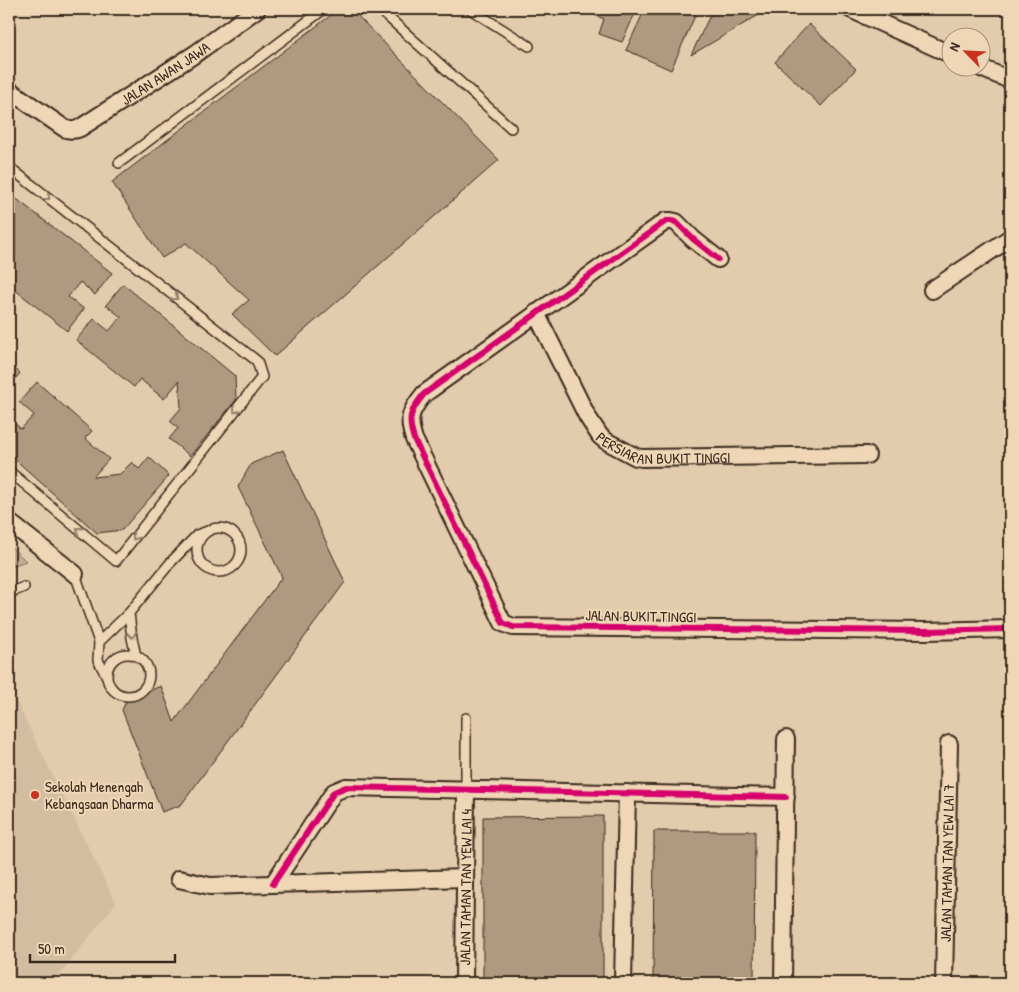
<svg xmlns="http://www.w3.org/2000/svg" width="1019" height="992" font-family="'Patrick Hand',sans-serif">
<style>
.built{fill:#d3bda0}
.green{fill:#c4ae92;stroke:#806c58}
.building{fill:#af9980;stroke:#3b2a1e}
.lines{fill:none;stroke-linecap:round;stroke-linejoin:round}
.service-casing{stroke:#3b2a1e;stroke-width:12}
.minor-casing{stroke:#3b2a1e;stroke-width:20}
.service{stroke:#eed6b6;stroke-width:9}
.minor{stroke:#eed6b6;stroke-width:16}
.cycleway-casing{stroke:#eed6b6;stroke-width:9}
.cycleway{stroke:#d6006c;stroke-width:6}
.oneway{stroke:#94806a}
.poi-dot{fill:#c8321e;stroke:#eed6b6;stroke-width:2}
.labels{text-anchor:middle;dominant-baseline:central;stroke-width:4;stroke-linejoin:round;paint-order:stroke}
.street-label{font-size:15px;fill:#3b2a1e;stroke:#eed6b6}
.poi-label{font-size:15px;fill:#3b2a1e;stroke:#eed6b6;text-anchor:start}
</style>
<rect width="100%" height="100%" fill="#e3ccad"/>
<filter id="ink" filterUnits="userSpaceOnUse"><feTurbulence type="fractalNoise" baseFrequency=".02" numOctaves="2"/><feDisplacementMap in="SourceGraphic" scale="10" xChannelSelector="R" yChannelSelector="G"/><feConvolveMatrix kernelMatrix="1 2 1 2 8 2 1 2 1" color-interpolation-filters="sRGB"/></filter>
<g filter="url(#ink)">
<path class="built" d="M9 687 116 903 53 983H9Z"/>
<path class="green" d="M9 545 26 561 9 567Z"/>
<path class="building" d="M339 9H351L499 160 275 356 232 314 249 300 186 243 162 258 112 182Z
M586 9H637L622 42 599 34 604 19 585 11Z
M645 9H698L671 70 626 50Z
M713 9H769L691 55Z
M809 24 856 69 821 106 775 62Z
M9 193 112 273 95 295 80 282 68 297 84 309 67 331 9 285 15 278 9 273Z
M123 284 235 376 236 400 190 456 169 439 178 428 170 421 181 408 179 381 164 399 140 379 134 387 76 340 94 319 109 331 121 317 106 305Z
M9 364 20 373 9 387Z
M37 382 92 431 85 438 109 459 93 477 120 474 132 462 139 469 149 457 169 476 122 530 97 533 9 454V418L21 429 34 415 19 402Z
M283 450 345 582 181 805 162 812 122 710 127 699 161 686 174 722 282 577 238 487 251 464Z
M603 816V983H483V817Z
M654 831H755L754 983H653Z"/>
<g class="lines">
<g class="service-casing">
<path id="service" d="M379 9 511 128
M470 9 529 46
M119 163 324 9
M9 167 257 361 262 377 116 561 9 471
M197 550a22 22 0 1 1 44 0a22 22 0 1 1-44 0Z
M75 574 99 642 98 660 107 677
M9 593 24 587
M129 613 132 638 136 656
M99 642 129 613 171 562 197 535 208 531
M107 675a21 21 0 1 1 42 0a21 21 0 1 1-42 0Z
M466 718V790"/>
</g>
<g class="minor-casing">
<g id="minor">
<path d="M850 9 952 55"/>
<path d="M981 68 1010 80"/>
<path id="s1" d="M9 90 64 128C70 131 74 131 80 128L195 54 257 9"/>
<path d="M718 259 693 239 676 222 671 221H666L424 394C410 411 407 418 414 439L503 623 513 627 926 631 1010 629"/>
<path d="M932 290 1010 238"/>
<path id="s2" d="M536 313 587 416 600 436 606 441 636 457 642 458 867 455"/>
<path d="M9 522 75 574"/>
<path d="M179 879 210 886 465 878"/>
<path d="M273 884 334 792 346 787 786 797"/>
<path id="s3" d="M464 983 466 790"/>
<path d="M623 983 627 793"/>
<path d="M783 983 786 739"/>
<path id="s4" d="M944 983 949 744"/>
</g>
</g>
<use href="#service" class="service"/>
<use href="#minor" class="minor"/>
<g class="cycleway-casing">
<path id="cycleway" d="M718 259 693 239 676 222 671 221H666L424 394C410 411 407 418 414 439L503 623 513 627 926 631 1010 629
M273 884 334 792 346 787 786 797"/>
</g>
<use href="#cycleway" class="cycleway"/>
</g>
<defs><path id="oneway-chevron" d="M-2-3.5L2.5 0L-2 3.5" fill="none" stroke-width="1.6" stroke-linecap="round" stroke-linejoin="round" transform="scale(1.25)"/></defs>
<g class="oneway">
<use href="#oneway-chevron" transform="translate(47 197) rotate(38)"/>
<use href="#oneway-chevron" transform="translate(175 297) rotate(38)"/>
<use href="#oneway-chevron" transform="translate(236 410) rotate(128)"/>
<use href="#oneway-chevron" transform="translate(79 530) rotate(-140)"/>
<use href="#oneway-chevron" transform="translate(135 537) rotate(128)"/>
<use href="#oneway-chevron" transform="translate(132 635) rotate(82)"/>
</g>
</g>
<circle class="poi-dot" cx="35" cy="795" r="5"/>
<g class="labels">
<g class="street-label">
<text stroke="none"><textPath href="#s1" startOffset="185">JALAN AWAN JAWA</textPath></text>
<text stroke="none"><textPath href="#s2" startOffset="206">PERSIARAN BUKIT TINGGI</textPath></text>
<text transform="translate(641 616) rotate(1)">JALAN BUKIT TINGGI</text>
<text stroke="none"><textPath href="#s4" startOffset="120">JALAN TAMAN TAN YEW LAI 7</textPath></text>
<text stroke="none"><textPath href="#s3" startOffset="96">JALAN TAMAN TAN YEW LAI 4</textPath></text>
</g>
<g class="poi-label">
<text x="45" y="786">Sekolah Menengah<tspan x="45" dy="17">Kebangsaan Dharma</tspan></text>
</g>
</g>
<rect width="1019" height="992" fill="none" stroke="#eed6b6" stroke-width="30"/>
<rect x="15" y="15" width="989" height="962" fill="none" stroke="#3b2a1e" stroke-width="2" filter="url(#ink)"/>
<g transform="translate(966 52) rotate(294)"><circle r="24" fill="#eed6b6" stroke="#a69179"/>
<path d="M0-4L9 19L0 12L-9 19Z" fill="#c8321e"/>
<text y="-8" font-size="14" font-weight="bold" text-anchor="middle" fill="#3b2a1e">N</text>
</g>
<path d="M30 954v8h145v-8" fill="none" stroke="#3b2a1e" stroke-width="2.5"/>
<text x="38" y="954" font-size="15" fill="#3b2a1e" stroke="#eed6b6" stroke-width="4" paint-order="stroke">50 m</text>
</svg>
